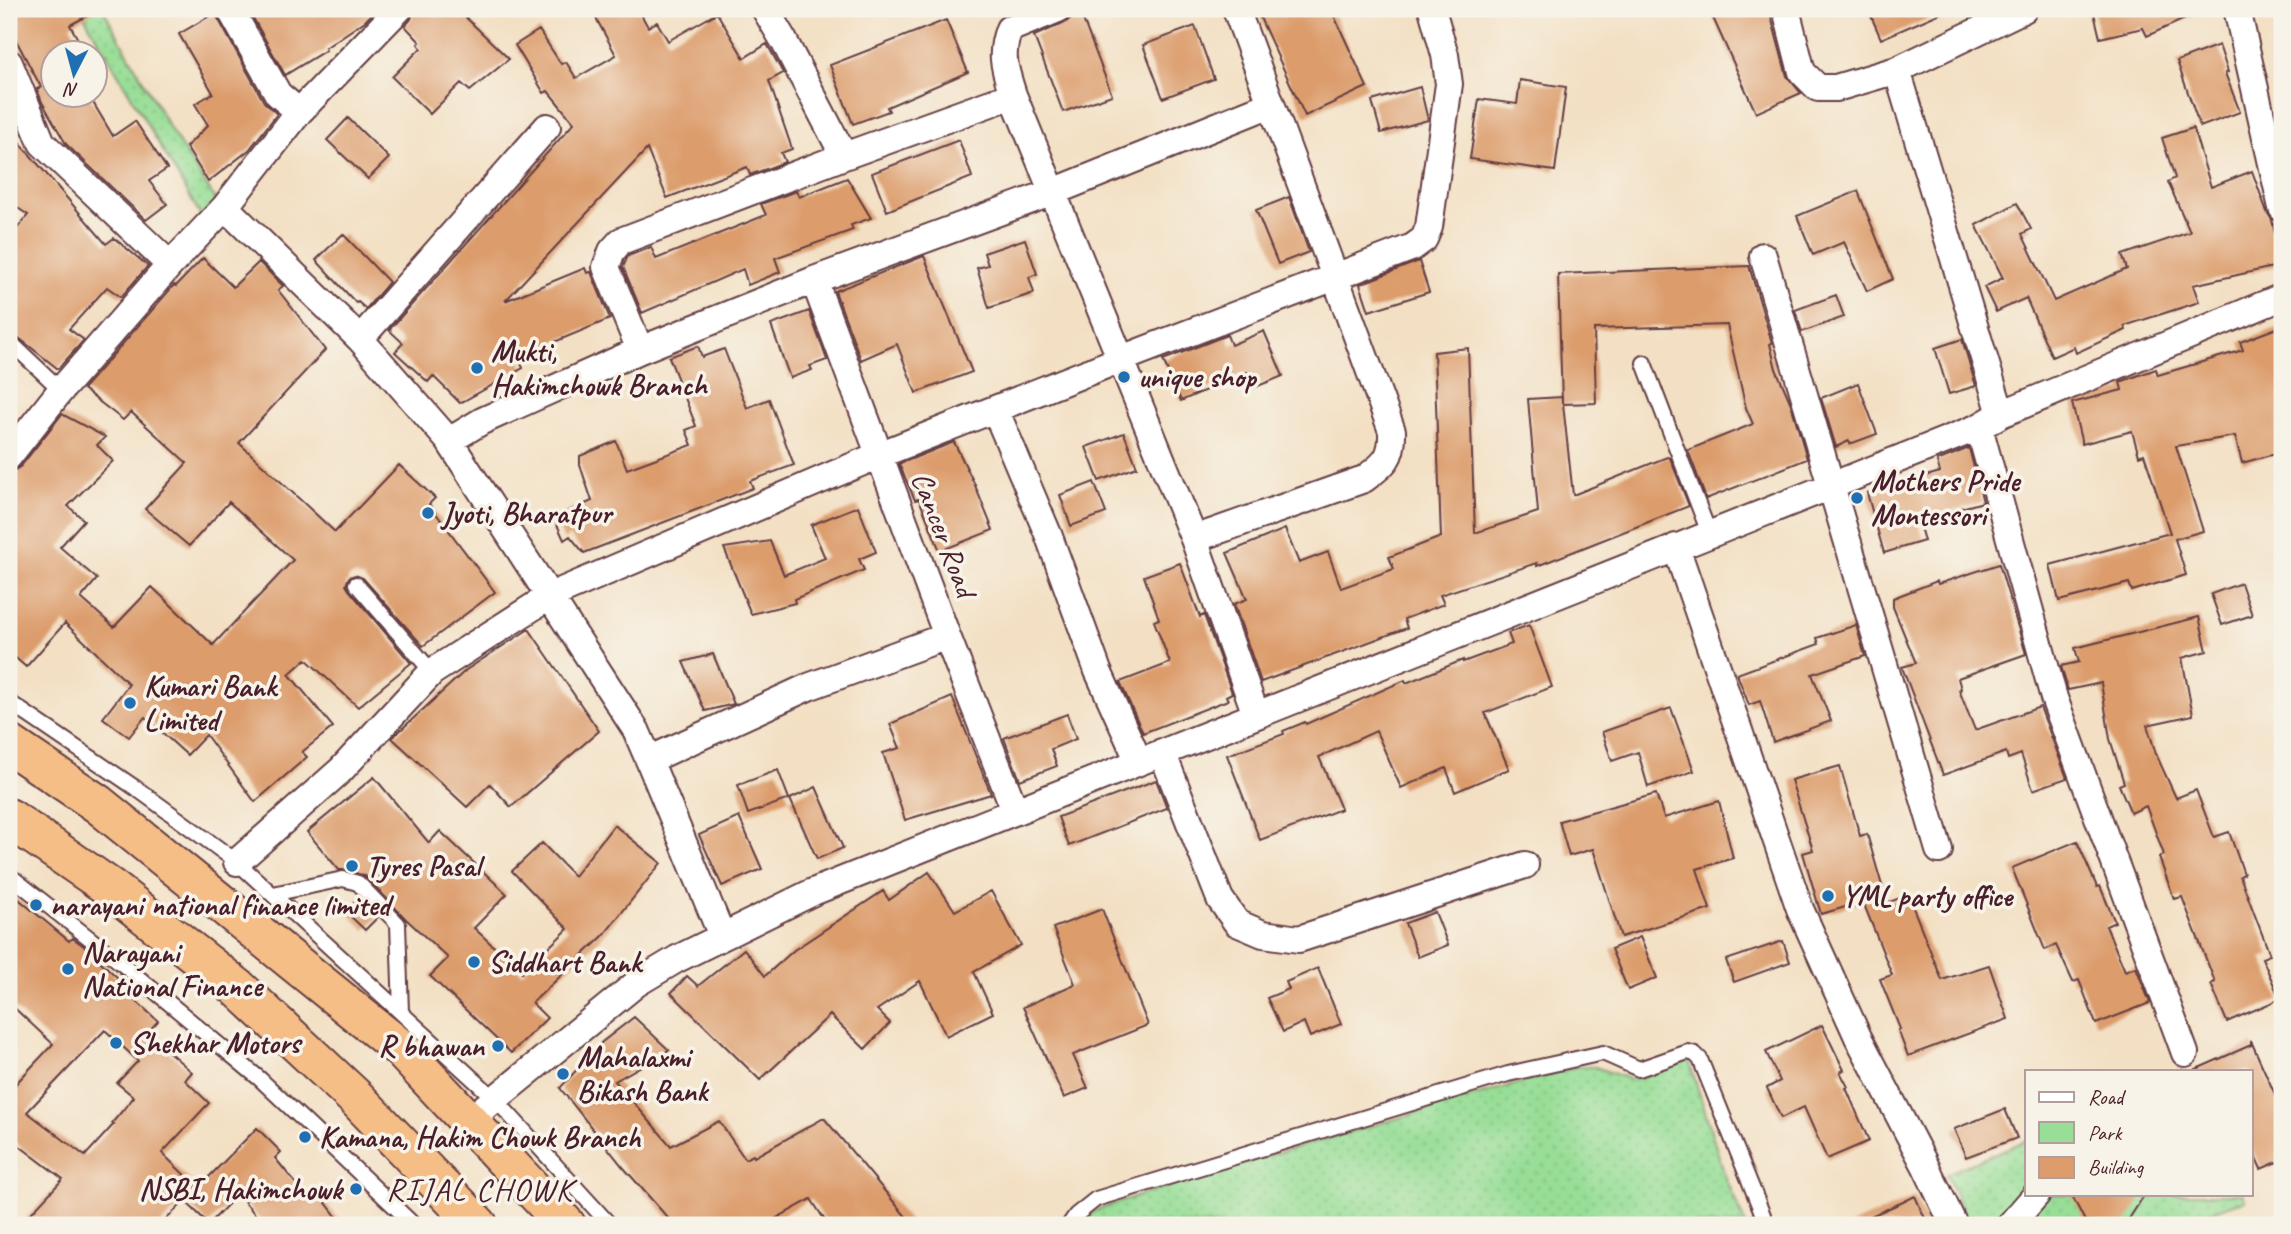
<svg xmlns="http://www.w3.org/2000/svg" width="2291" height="1234" font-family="Caveat,sans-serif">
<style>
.green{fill:url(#green-dots);stroke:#717e61;stroke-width:2}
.building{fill:#dc9c6c;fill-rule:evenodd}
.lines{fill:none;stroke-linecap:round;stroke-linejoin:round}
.lane-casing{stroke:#633c42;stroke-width:18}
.street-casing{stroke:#633c42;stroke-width:30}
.highway-casing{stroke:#633c42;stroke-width:42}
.lane{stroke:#fff;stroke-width:14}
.street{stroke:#fff;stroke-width:26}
.highway{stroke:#f6be87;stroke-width:38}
.poi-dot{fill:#1f6fb2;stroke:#f7f3e8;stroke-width:2.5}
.labels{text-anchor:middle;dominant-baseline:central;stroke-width:7;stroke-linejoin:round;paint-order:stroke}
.poi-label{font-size:30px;font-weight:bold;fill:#4a1f2b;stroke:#f7f3e8;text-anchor:start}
.street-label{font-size:30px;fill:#4a1f2b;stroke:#f7f3e8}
.neighbourhood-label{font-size:32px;letter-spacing:2px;fill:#4a1f2b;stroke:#f7f3e8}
</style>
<defs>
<pattern id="green-dots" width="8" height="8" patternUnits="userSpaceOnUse" patternTransform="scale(1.75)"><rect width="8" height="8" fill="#98de97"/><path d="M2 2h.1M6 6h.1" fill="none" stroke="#84be82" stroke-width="1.8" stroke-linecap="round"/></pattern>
</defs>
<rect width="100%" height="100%" fill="#f7f3e8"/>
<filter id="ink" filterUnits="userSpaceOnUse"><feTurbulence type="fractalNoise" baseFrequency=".0143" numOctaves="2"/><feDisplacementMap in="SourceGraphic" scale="14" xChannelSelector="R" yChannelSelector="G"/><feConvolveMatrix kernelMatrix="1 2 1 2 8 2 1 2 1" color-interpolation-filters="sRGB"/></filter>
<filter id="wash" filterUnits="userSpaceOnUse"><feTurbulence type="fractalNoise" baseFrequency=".00686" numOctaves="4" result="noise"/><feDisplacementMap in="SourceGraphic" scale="28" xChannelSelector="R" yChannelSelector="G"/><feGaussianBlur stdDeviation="1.57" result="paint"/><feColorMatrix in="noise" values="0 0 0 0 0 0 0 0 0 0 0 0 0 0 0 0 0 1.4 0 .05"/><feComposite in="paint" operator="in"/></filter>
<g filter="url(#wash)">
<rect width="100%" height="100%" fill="#f3e0c4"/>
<path class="green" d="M80 9H103L173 134 219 205 204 221Z
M1689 1060 1725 1176 1746 1225H1085L1093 1212 1108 1206 1208 1173 1579 1066 1595 1067 1632 1080Z
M2027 1140V1194H2243L2245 1200 2176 1225H1969L1946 1174Z"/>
<g id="blocks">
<path class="building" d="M9 9H100L70 25 85 52H52V94H88L113 136 135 121 167 169 149 181 167 204 146 220 66 144 42 102 37 89 41 87 9 27Z
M248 9H377L365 21 325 48 326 50 285 75Z
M414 9H457L509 59 470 91 461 83 430 114 392 77 421 48 418 44 420 42 405 26 411 19Z
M591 9H638L648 27 657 22 668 41 717 13 744 58 767 44 783 73 769 81 792 149 781 153 785 162 750 175 747 167 667 198 647 149 505 301 585 268 587 273 591 272 610 319 518 357 523 368 460 403 433 376 428 382 395 352 403 343 389 330 574 123 548 91 544 93 515 45 539 30 561 64 566 62 576 78 616 55Z
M1073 9H1079L1112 95 1063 112 1034 36 1065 23 1071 18Z
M1256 9H1331L1367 87 1305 116Z
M1709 9H1769L1787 76 1801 93 1756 113Z
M1868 9H1950L1881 39Z
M2093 9H2207L2147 36 2143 28 2100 38Z
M215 13 264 102 277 114 249 150 208 182 186 147 208 125 195 104 213 93 179 34Z
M946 20 968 72 887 107 889 111 853 124 830 65Z
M1195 26 1214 79 1163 98 1143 45Z
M2219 45 2228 72 2225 73 2240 112 2200 127 2177 61Z
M1520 80 1566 87 1555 171 1470 159 1479 99 1517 104Z
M1420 87 1428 120 1381 133 1372 101Z
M348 118 389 158 368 179 327 140Z
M2193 128 2211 187 2252 171 2267 212 2272 220 2282 265 2193 285 2199 302 2124 326 2126 330 2076 353 2074 347 2052 357 2026 298 1996 312 1984 287 2003 278 1976 225 2017 203 2031 229 2022 234 2054 301 2127 269 2122 255 2190 232 2168 182 2175 178 2162 138Z
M9 130 106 244 114 238 148 266 121 297 107 287 69 329 84 340 58 369 9 330V238L28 215 9 202Z
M959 140 972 177 887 211 872 173Z
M847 178 871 218 851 225 853 230 775 258 780 272 748 285 743 269 642 313 623 267 628 256 651 247 656 259 766 215 761 204 796 191 799 197Z
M1858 191 1893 279 1867 291 1844 242 1813 255 1797 216Z
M1289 197 1309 252 1278 264 1256 210Z
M343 234 389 282 366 309 358 302 356 303 316 260Z
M1025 239 1037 274 1029 277 1034 293 989 308 977 268 988 265 984 253Z
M924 256 972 372 916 393 897 344 861 360 835 291Z
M203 258 233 287 259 262 283 286 278 290 325 350 239 443 335 532 399 465 435 498 429 504 495 592 423 646 363 578 355 575 349 577 346 585 349 590 411 663 358 707 306 659 289 674 333 727 302 752 307 757 255 802 206 735 187 755 145 717 129 737 103 718 129 684 65 623 26 667 9 652V471L15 470 21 466 62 414 105 437 97 445 113 461 68 506 84 520 60 547 97 579 81 598 114 627 152 587 213 645 293 560 229 502 189 546 145 509 187 463 131 412 123 420 83 389 174 285 176 286Z
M1419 261 1429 292 1369 311 1360 284Z
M1749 266 1772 343 1770 344 1776 369 1791 404 1807 459 1706 499 1688 450 1753 424 1746 408 1727 325 1594 329 1596 403 1563 404 1573 495 1667 457 1670 458 1689 506 1537 566V563L1440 595 1444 604 1404 619 1407 628 1261 682 1234 604 1247 599 1227 553 1285 529 1299 563 1328 552 1341 588 1394 569 1389 557 1441 537 1434 352 1468 348 1475 533 1538 512 1528 399 1562 397V403L1558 274Z
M1836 295 1844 317 1802 332 1795 310Z
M809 311 827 360 810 366 812 370 790 378 771 325Z
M2282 326V452L2242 463 2235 436 2176 446 2203 531 2175 539 2186 575 2132 591 2129 583 2059 601 2050 565 2170 533 2144 454 2139 456 2132 431 2082 444 2072 403 2122 390 2120 382 2156 369 2158 375 2243 350 2240 342Z
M1264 331 1283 376 1253 388 1247 372 1181 401 1163 360 1227 335 1231 345Z
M1962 339 1976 386 1949 394 1935 348Z
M698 346 702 357 724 349 747 408 769 399 794 465 750 481 753 488 584 553 570 536 564 540 554 518 592 501 580 465V456L616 441 627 469 692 445 686 430 696 426 669 357Z
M1858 383 1877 434 1850 444 1849 441 1836 447 1821 398Z
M1124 433 1137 467 1099 481 1086 447Z
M954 442 974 483 993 530 940 551 919 499 915 500 899 464Z
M1969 448 1983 502 1918 520 1924 541 1884 553 1867 493 1940 472 1937 461Z
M1094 482 1106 513 1071 526 1060 495Z
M858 506 876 552 859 559 864 570 794 599 795 603 751 614 724 548 770 541 784 575 825 558 811 525Z
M1180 563 1200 617 1204 615 1232 693 1226 696 1228 700 1143 733 1120 682 1170 663 1154 621 1159 619 1144 576Z
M1999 564 2026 654 1958 678 1961 689 1959 690 1975 730 2040 707 2067 778 2033 790 2021 754 2008 759 2006 752 1943 775 1902 667 1916 663 1893 607V598L1937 581 1938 584Z
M2241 583 2252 615 2222 625 2211 594Z
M2199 617 2207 651 2182 658 2193 715 2147 725 2156 754 2176 798 2196 790 2214 837 2229 832 2244 874 2240 876 2270 955 2262 958 2280 999 2227 1022 2211 984 2215 982 2182 897 2174 899 2159 857 2164 855 2146 806 2131 813 2119 785 2124 783 2110 739 2101 683 2068 690 2061 666 2079 662 2075 648Z
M1529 625 1552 687 1485 713 1509 769 1455 792 1446 768 1401 788 1376 731 1319 757 1341 809 1260 840 1227 755 1284 734 1283 731 1305 722 1306 724 1405 680 1406 683 1463 660V662L1512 644 1508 633Z
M1856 625 1865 656 1812 674 1831 721 1773 742 1760 701 1749 705 1737 674 1819 644 1817 638Z
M529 629 599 731 511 807 490 784 467 807 392 738 466 670Z
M713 654 734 704 705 711 683 662Z
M952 697 991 794 905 820 883 753 900 748 890 724Z
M1671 708 1694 771 1648 787 1638 752 1612 761 1602 732Z
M1067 714 1076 739 1051 749 1057 766 1020 780 1004 738Z
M1840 766 1860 836 1867 834 1887 903 1908 895 1942 980 1989 965 2008 1019 1908 1056 1898 1030 1900 1029 1880 979 1892 975 1863 902 1821 914 1803 853 1813 850 1791 780Z
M778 770 789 799 748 814 738 785Z
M374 777 429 843 440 831 507 894 474 928 522 973 568 929 512 871 542 843 574 876 614 825 661 863 603 936 532 1003 547 1018 511 1053 430 976 448 958 406 919 365 876 345 870H339L307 832Z
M1156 780 1167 808 1069 846 1058 817Z
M816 787 843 848 817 859 790 799Z
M1656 794 1664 818 1719 801 1733 858 1697 869 1710 909 1621 937 1593 849 1569 856 1559 821Z
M739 817 762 869 722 886 699 835Z
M2077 841 2097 887 2100 886 2115 922 2106 926 2125 971 2136 967 2150 1003 2096 1024 2079 980 2073 982 2056 945 2045 950 2012 868Z
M929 872 955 911 991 891 1021 945 974 972 993 1013 946 1036 920 981 877 1010 890 1023 865 1049 830 1015 760 1080 671 993 687 976 698 986 744 949 765 976 794 950 883 891 889 900Z
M9 891 69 941 73 938 85 947 137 996 134 999 158 1021 147 1033 192 1072 185 1080 209 1103 162 1153 198 1188 257 1128 281 1152 275 1158 310 1201 319 1194 343 1225H264L238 1194 209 1224 185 1201 160 1225H20L63 1179 9 1138V1091L53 1044 9 1003ZM105 1030 138 1061 117 1083 134 1097 112 1123 114 1124 85 1156 27 1112Z
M359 898 378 917 365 930 346 912Z
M1102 909 1148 1025 1073 1055 1088 1088 1064 1098 1023 1007 1075 984 1053 928Z
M1435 912 1448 945 1418 957 1405 923Z
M1640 937 1657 978 1628 990 1611 949Z
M1783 941 1790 962 1734 982 1726 960Z
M1318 968 1341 1024 1310 1037 1304 1022 1283 1032 1267 998 1289 989 1286 982Z
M634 1017 669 1050 615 1081 671 1146 719 1121 745 1159 753 1155 754 1157 824 1118 913 1225H828L811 1199 764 1225H674L623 1167 560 1088 602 1042Z
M1822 1025 1844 1070 1840 1072 1848 1087 1846 1088 1869 1141 1827 1159 1804 1107 1781 1118 1767 1088 1780 1081 1766 1052Z
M2251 1041 2282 1110V1160L2261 1169 2251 1147V1071H2192L2251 1045Z
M2005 1109 2017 1138 1966 1157 1954 1129Z
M2071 1194H2145L2125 1225 2085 1221Z
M1915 1196 1928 1225H1850L1903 1202Z"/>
</g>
</g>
<g filter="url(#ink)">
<use href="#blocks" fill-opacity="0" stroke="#633c42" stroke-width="2"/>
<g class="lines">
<g class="lane-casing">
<path id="lane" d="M9 341 61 390
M1644 363 1709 533
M356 584 432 672
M9 702 140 791 237 862 495 1099 610 1225
M9 875 121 963 260 1079 414 1225
M273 894 343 879 358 883 398 924 401 1012
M1069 1225 1076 1215 1096 1199 1508 1074 1603 1053 1639 1069 1688 1052 1695 1054 1700 1059 1767 1225"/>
</g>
<g class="street-casing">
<path id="street" d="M230 9 278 94 299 112
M765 9 784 41 844 156
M1058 9 1009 29C999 55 1005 69 1013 95L1194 539 1256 715
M1786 9 1802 72 1818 88H1836L1897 70
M2237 9 2282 208
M9 63 42 143 170 265
M225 207 360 339 449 441 636 730 649 760 808 687 947 636
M1763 256 1939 850
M814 280 947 636 1015 811
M360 339 547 127
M640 350 606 267 612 251 621 241 844 156 1013 95
M995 409 1048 534 1098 671 1139 762
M2001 414 1897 70 2024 9
M1979 427 2054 698 2185 1053
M449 441 482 421 640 350 814 280 1053 192 1271 104
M9 456 61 390 170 265 225 207 299 112 399 9
M1194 539 1364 479C1385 464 1393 457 1392 431L1236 9
M1676 547 1800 909 1858 1037 1926 1167 1954 1225
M1162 752 1220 899 1237 923 1263 934 1299 939 1525 865
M649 760 722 936
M237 862 341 770 432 672 550 596 879 455 1121 359 1413 247 1424 239 1429 227 1449 84 1445 55 1432 9
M468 1121 637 983 677 959 813 892 1979 427 2001 414 2282 297
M2010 1225 2037 1194"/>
</g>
<g class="highway-casing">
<path id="highway" d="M9 744 98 804 400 1048 566 1225
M9 818 112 889 238 988 357 1099 478 1225"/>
</g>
<use href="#lane" class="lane"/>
<use href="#street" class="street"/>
<use href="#highway" class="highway"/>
</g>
</g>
<g class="poi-dot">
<circle cx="477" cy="368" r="7"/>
<circle cx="1124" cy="377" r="7"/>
<circle cx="1857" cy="498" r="7"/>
<circle cx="428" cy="513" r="7"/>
<circle cx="130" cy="703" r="7"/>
<circle cx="352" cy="866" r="7"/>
<circle cx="1828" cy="896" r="7"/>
<circle cx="36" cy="905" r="7"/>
<circle cx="474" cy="962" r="7"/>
<circle cx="68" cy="969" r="7"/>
<circle cx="116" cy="1043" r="7"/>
<circle cx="498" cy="1046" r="7"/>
<circle cx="563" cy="1074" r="7"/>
<circle cx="305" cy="1137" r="7"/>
<circle cx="356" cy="1189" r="7"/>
</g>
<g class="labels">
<g class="poi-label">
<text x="491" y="351">Mukti,<tspan x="491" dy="34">Hakimchowk Branch</tspan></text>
<text x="1138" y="377">unique shop</text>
<text x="1871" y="481">Mothers Pride<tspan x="1871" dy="34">Montessori</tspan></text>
<text x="442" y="513">Jyoti, Bharatpur</text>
<text x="144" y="686">Kumari Bank<tspan x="144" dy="34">Limited</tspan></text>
<text x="366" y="866">Tyres Pasal</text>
<text x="1842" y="896">YML party office</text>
<text x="50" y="905">narayani national finance limited</text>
<text x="82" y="952">Narayani<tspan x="82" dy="34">National Finance</tspan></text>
<text x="488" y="962">Siddhart Bank</text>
<text x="130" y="1043">Shekhar Motors</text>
<text x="484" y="1046" text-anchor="end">R bhawan</text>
<text x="577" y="1057">Mahalaxmi<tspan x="577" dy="34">Bikash Bank</tspan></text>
<text x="319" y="1137">Kamana, Hakim Chowk Branch</text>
<text x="342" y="1189" text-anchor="end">NSBI, Hakimchowk</text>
</g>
<g class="street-label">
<text transform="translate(944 534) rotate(69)">Cancer Road</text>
</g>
<g class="neighbourhood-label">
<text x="480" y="1189">RIJAL CHOWK</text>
</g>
</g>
<rect width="2291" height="1234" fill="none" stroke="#f7f3e8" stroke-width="35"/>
<rect x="2025" y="1070" width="228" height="126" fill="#f7f3e8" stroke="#b29e9c" stroke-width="2"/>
<rect x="2039" y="1092" width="35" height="10" fill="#ffffff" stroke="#b29e9c" stroke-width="2"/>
<text x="2088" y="1104" font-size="21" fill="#4a1f2b">Road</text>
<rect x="2039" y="1122" width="35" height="21" fill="#98de97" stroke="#b29e9c" stroke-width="2"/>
<text x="2088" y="1140" font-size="21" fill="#4a1f2b">Park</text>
<rect x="2039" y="1157" width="35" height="21" fill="#dc9c6c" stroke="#b29e9c" stroke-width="2"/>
<text x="2088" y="1174" font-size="21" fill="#4a1f2b">Building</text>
<g transform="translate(74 74) rotate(186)"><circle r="33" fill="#f7f3e8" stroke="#b29e9c" stroke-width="2"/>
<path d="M0-5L12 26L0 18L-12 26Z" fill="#1f6fb2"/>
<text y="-10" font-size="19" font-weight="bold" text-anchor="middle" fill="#4a1f2b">N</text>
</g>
</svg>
